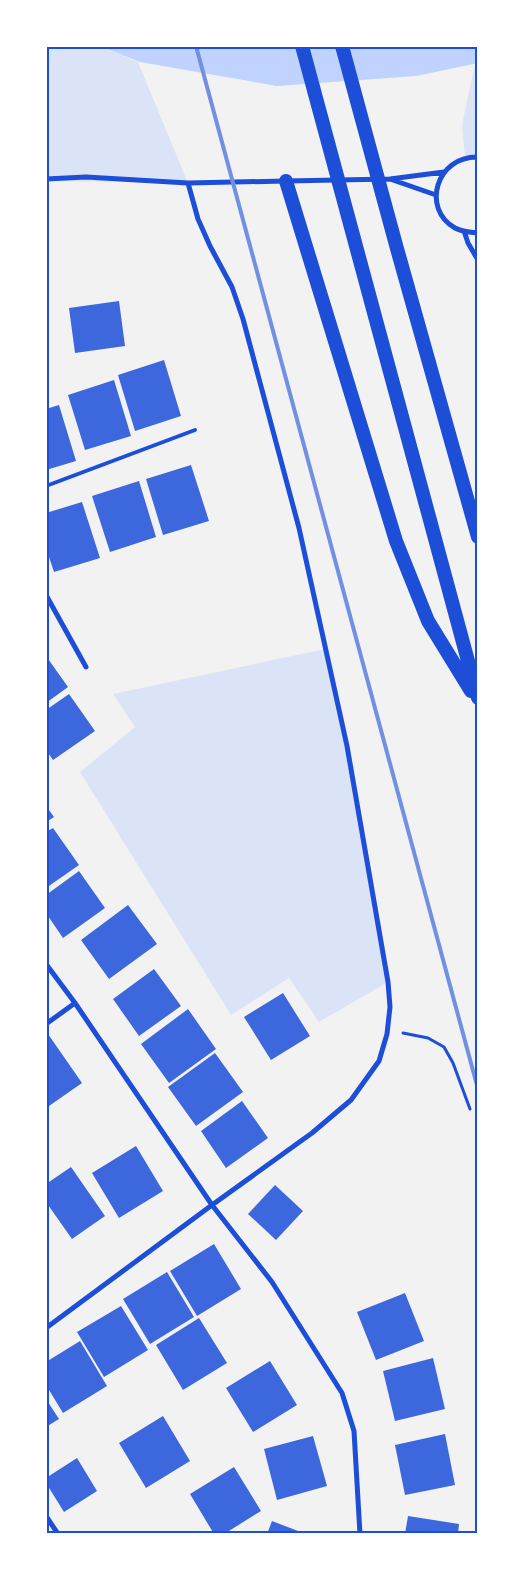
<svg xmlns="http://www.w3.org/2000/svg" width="524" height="1580" font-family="Barlow,sans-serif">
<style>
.green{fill:#dbe4f7}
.water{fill:#bfd3fe}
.building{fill:#3d67dc}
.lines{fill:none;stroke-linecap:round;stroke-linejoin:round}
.path{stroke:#1d4ed8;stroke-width:3}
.service{stroke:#1d4ed8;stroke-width:4}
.minor{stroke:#1d4ed8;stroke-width:5}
.trunk{stroke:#1d4ed8;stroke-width:14}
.rail{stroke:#7290e2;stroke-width:4}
.neatline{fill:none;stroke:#1d4ed8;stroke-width:2}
</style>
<rect width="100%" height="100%" fill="#f2f2f2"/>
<path class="green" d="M46 46H100L138 62 188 183 46 181Z
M478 63V157L465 158 462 125 475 64Z
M325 649 347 746 388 982 319 1022 289 978 231 1015 80 772 135 727 113 694Z"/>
<path class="water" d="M100 46H478V63L416 76 277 86 140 62Z"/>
<path class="building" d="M119 301 125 346 75 353 69 308Z
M164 360 181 416 135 431 118 375Z
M114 380 131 436 85 450 68 395Z
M59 405 76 461 46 470V409Z
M191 465 209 521 163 535 146 479Z
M139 481 156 537 110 552 92 496Z
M82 502 100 558 54 572 46 548V513Z
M46 656 68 687 46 703Z
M69 694 95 731 53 760 46 750V710Z
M46 806 54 817 46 822Z
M53 828 79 865 46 888V832Z
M79 871 105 908 63 938 46 913V895Z
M128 905 157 944 109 979 81 940Z
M154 969 181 1006 139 1036 113 999Z
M283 993 310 1036 271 1060 244 1017Z
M188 1009 216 1049 169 1083 141 1044Z
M48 1034 82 1083 49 1106 46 1102V1035Z
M215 1053 243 1092 196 1126 168 1087Z
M242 1101 268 1138 226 1168 201 1131Z
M136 1146 163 1191 119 1218 92 1173Z
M71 1167 105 1216 72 1239 46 1202V1184Z
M275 1185 303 1211 276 1240 248 1214Z
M214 1244 241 1289 197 1316 170 1271Z
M167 1272 194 1317 150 1344 123 1299Z
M405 1293 424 1341 376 1360 357 1312Z
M121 1306 148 1350 104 1377 77 1332Z
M199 1318 227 1363 183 1390 156 1345Z
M80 1341 107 1386 63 1413 46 1385V1362Z
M433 1358 445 1409 395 1421 383 1371Z
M270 1361 297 1405 253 1432 226 1388Z
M46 1399 59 1419 46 1427Z
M163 1416 190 1461 146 1488 119 1443Z
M445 1434 455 1485 405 1495 395 1445Z
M313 1436 327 1486 277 1500 264 1449Z
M77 1458 97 1491 64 1512 46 1483V1478Z
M234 1467 261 1511 224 1534H214L190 1494Z
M408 1516 459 1524 458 1534H405Z
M272 1521 306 1534H267Z"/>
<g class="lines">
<path class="path" d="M403 1033 428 1038 444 1047 453 1063 470 1109"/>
<path class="service" d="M46 486 195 430"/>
<path class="minor" d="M478 157C436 156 421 209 455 228 462 232 470 232 478 233
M46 179 86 177 188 183 286 181 390 179 444 172
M390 179 436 195
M464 231 468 243 478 260
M46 595 86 667
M46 964 75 1003 212 1205 272 1282 342 1393 354 1431 360 1534
M46 1024 75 1003
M46 1328 212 1205 312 1133 351 1100 379 1061 387 1034 390 1007 388 982 347 746 299 528 243 319 232 287 210 246 198 219 188 183
M46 1516 58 1534"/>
<path class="trunk" d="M302 46 478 698
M342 46 396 245 478 537
M286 181 396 541 428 621 471 691"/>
<path class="rail" d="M196 46 478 1089"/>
</g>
<rect width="524" height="1580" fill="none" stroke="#ffffff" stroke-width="95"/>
<rect x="48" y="48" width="428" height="1484" class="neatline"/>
</svg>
